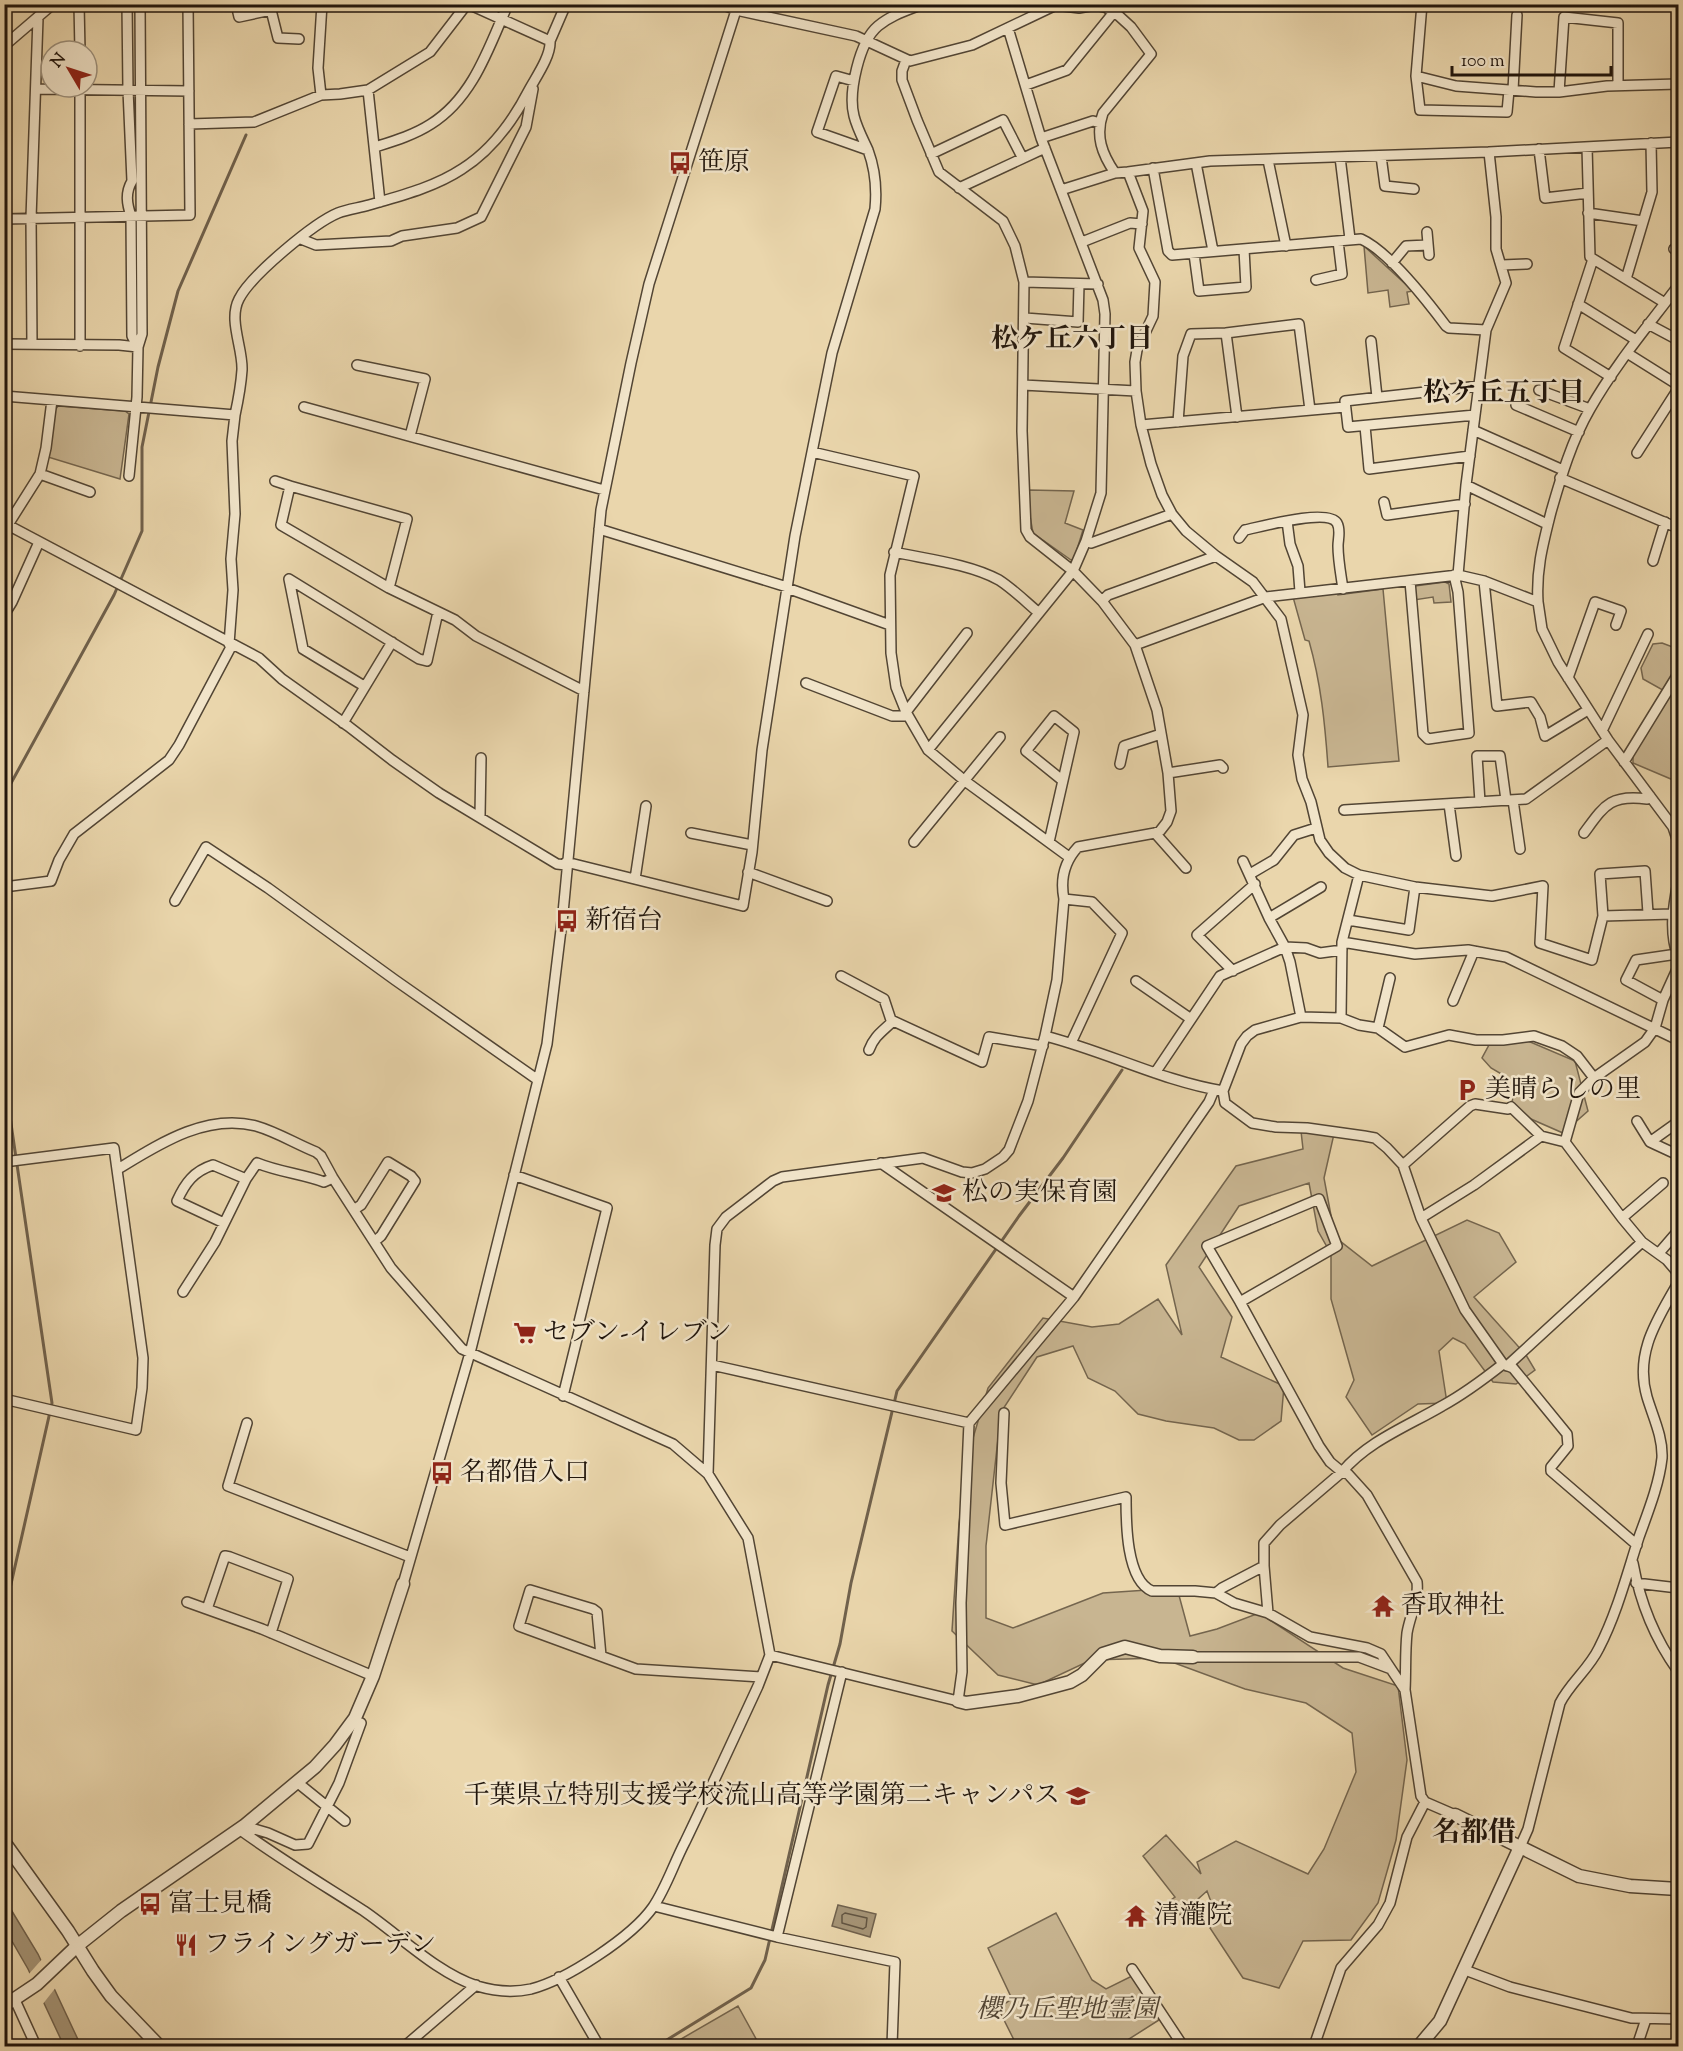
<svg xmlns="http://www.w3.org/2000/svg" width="1683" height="2051" font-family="'Sorts Mill Goudy','Noto Serif JP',serif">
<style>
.green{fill:#c8b591;stroke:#74654e;stroke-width:1.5}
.water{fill:#a59476;stroke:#70614c;stroke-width:1.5}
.pier{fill:#ead6ac}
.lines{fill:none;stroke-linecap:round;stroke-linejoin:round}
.shore{stroke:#625441;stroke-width:1.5}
.stream{stroke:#70614c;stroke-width:3}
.minor-casing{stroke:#524534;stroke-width:12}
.tertiary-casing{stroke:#524534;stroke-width:15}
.minor{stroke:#f1e4c9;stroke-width:9}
.tertiary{stroke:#f1e4c9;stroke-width:12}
.labels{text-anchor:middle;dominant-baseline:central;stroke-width:5;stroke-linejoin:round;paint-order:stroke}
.poi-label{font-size:26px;fill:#20150c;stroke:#f1e4c9;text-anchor:start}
.park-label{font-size:26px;font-style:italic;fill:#524534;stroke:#f1e4c9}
.neighbourhood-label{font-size:27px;font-weight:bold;fill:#20150c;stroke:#f1e4c9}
.quarter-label{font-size:28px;font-weight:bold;fill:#20150c;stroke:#f1e4c9}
</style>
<rect width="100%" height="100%" fill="#ead6ac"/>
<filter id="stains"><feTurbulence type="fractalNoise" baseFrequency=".00333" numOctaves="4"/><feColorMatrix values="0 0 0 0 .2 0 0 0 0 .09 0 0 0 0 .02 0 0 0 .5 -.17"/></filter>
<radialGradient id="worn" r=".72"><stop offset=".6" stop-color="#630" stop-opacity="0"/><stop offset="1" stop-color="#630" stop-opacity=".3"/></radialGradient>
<path class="green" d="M1364 246 1413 291 1407 292 1409 304 1390 307 1388 290 1368 293Z
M58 406 125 411 129 414 120 479 48 457 55 410Z
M1029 490 1074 491 1065 523 1083 530 1074 559 1071 560 1033 533 1028 505Z
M1445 582 1449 584 1451 602 1434 603 1433 597 1414 600 1413 589 1415 586Z
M1383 589 1399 761 1328 767C1325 724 1321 683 1309 641L1305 640 1293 597 1338 592V595Z
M1662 643 1678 649V782L1633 763V755L1670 694 1643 679 1641 668 1653 644Z
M1528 1041 1575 1061 1588 1111 1563 1133 1531 1119 1512 1103 1515 1082 1491 1068 1482 1058 1489 1045Z
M1301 1131 1334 1134 1324 1178 1335 1237 1372 1266 1467 1220 1499 1233 1516 1262 1474 1297 1526 1355 1535 1370 1516 1384 1493 1382 1465 1344 1453 1338 1439 1351 1447 1403 1418 1404 1372 1435 1346 1397 1354 1380 1331 1299V1254L1318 1231 1309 1183 1239 1206 1199 1267 1232 1317 1221 1357 1284 1386 1281 1421 1254 1440H1239L1214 1428 1166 1421 1138 1414 1115 1391 1088 1378 1073 1346 1037 1357 1001 1412 986 1546V1618L1013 1628 1103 1593 1177 1588 1190 1636 1217 1629 1259 1613 1343 1668 1398 1686 1407 1760 1396 1840 1378 1903 1351 1940 1303 1941 1279 1988 1243 1978 1210 1928 1216 1915 1207 1891 1180 1915 1171 1900 1175 1897 1143 1856 1166 1835 1201 1874 1197 1862 1236 1841 1308 1874 1324 1849 1356 1772 1352 1733 1306 1703 1245 1689 1161 1658 1091 1660 1038 1685 998 1675 952 1631 959 1523 970 1448 988 1388 1043 1318 1092 1327 1119 1324 1158 1299 1182 1335 1166 1265 1236 1166 1303 1149Z
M1056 1913 1092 1980 1106 1989 1132 1976 1159 2020 1118 2046H1017L998 2008 1012 1999 988 1948Z
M738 2006 760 2046H669Z"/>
<path class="water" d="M4 1898 38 1954 81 2046H64L28 1969 5 1929Z
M838 1905 876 1914 870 1937 832 1926Z"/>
<path class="pier" d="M43 1958 57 1986 42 2005 28 1975Z"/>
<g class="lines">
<path class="shore" d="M845 1913 867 1918 866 1927 863 1929 842 1923V1915Z"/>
<path class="stream" d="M4 796 114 595 142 531V447L158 367 178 291 246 135
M4 1076 52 1403 4 1615
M657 2046 751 1988 765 1960 828 1685 840 1644 851 1583 897 1391 1019 1216 1063 1158 1122 1070"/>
<g class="minor-casing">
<path id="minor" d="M79 4 80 51
M127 4 128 90 132 181C125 193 127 204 131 216L132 336 138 347
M236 4 239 17 271 10 278 38 299 39
M468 4 550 41
M721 4 736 10 856 36 910 61 972 45 1056 5 1079 8 1095 5 1105 7 1119 16 1131 27 1151 54 1103 113C1095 136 1102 154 1115 173
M1422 4 1416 76 1456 86 1536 92H1559L1607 86 1678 84
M4 46 53 4
M1416 76 1420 110 1507 112 1509 90
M854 81 836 76 817 132 868 150
M1026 85 1067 70 1114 12
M37 89 189 91
M368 90 380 202
M1513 90 1517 15
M1559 92 1564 17 1618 23V85
M321 95 318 68 322 4
M189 124 254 122 321 95 340 94 368 90 430 52 467 4
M1041 138 1093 121 1100 123
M375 147C394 141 414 135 431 124 473 98 489 47 508 4
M1587 147 1590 257 1665 303
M1539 149 1545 198 1588 193
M931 154 1003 120 1022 157
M1381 156 1385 186 1414 189
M1340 157 1350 239
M1268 160 1286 246
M1196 163 1213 251
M1153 168 1168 251 1172 255 1361 239C1388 251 1428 302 1446 326L1449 328 1486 330 1466 485 1458 575
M1128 172 1210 161 1489 152 1678 142
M959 188 1045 148
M1061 190 1115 173 1128 172 1143 211 1139 248 1155 282 1153 316 1137 350 1135 362 1136 391 1141 425 1151 464 1162 495 1172 514 1186 531 1216 556 1253 582 1281 619 1303 715 1298 755 1302 779 1311 802 1320 840 1329 853 1345 868 1359 875 1415 887 1492 896 1543 886 1540 943 1592 960 1603 916 1600 874 1645 871 1648 913
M1588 213 1643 221
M4 219 190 215 188 4
M1427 232 1429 255
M301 239 316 245 391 241 402 236 457 228 481 217 526 127 533 89
M1082 242 1130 223 1142 224
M1674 249 1678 250
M1194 254 1199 291 1246 287 1244 249
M1593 259 1564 348 1611 377
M1392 263 1406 246 1428 245
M1502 265 1527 264
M1626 279 1652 192 1651 143
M1316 280 1342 274 1338 241
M1024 282 1098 284
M1578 304 1636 340
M1025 318 1078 322 1079 284
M1648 324 1678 340
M1486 330 1506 283 1496 249V217L1489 152
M1226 333 1299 324 1310 410
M1371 341 1377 397
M4 344 119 345 138 347
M32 344 31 218 38 18
M80 346V87
M1627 353 1678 385
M357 365 425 379 410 436
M1023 385 1136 391
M1539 390 1590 409
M4 396 235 415C238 401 241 385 242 370 243 348 228 320 239 299 251 275 314 223 338 213 348 209 359 208 369 205 400 196 435 187 462 169 492 150 513 121 529 90 536 77 551 56 550 41L566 4
M1516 405 1579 432
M304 407 604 490
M1475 415 1348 427 1345 401 1479 386
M1178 422 1183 356 1191 334 1226 333 1237 417
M1141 425 1345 407
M1365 426 1369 469 1470 456
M1473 430 1563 470
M812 452 914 476 890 575 891 653 896 687 906 712 928 750 965 781 1069 857
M1637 453 1678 389
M40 474 90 492
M129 476 137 397 138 347 142 334 140 4
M1560 478 1678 528
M275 481 290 486
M1466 485 1547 524
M1384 502 1387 515 1465 504
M1287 521 1290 544 1298 566 1300 592
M4 523 259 658 282 679 348 726 392 760 439 793 557 864 566 865
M599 529 787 587
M4 531 40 474 46 448 52 400
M1239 538 1245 530C1260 527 1328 508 1337 523 1341 530 1338 539 1338 546 1338 560 1341 575 1343 589
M1086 541 1091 543 1172 514
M894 552C926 559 970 564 999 580 1013 589 1026 602 1039 613
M1653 561 1665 522
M1410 581 1423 734 1428 739 1469 733 1458 592 1454 575
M1484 581 1497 706 1531 702 1540 717 1545 736 1588 710
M389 588 407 519 290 486 281 525 389 588 455 620 476 636 584 691
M787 588 890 625
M1102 601 1108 595 1216 556
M1538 602C1536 569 1543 544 1551 512 1561 477 1572 440 1590 409 1615 365 1648 326 1678 286
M4 615 12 602 39 542
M229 644 233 590 231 559 235 514 232 441 235 415
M1135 645 1266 597 1458 575 1484 581 1538 602 1542 629 1558 662 1608 740 1673 827 1678 842
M1568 678 1595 602 1621 611 1616 625
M806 683 892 716H907
M364 686 303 649 289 579 419 659 427 661 438 612
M906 712 967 633
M343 723 392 642
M1602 731 1648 634
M928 750 1073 571 1086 541 1101 493 1105 314 1103 300 1041 138 1008 28
M1624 762 1678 674
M1120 764 1124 746 1161 734
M1168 773 1220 765 1223 768
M1513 800 1520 849
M1480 802 1477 756H1500L1506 800
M1449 804 1456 856
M1344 810 1526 799 1608 740
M480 816 481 758
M691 833 752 845
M1155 833 1186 868
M1584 833C1604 806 1610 794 1647 799L1650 796
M914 842 1000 737
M1049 842 1074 732 1054 716 1026 751 1062 780
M1243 861 1269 918 1285 947 1290 962 1301 1017
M566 862 743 906 752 852 762 750 795 536 832 353 875 209C877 189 875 169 868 150 863 139 857 128 854 116 848 93 859 42 878 26 891 15 908 10 923 4
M748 872 827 901
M1250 874 1274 860 1294 835 1316 828
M635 879 646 806
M1678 882C1673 907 1669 932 1678 957
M4 887 51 881 59 860 74 834 169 760 179 745 232 645
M1064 899 1092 902 1122 933 1071 1043
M175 901 206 847 268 888 395 980 538 1080
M1603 916 1672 914
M1269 918 1321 887
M1348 920 1409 930 1415 887
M1342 942 1415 954 1468 950 1506 957 1678 1040
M1233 971 1197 935 1255 884
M841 976 884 999 891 1020 982 1062 989 1037 1043 1046
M1136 981 1191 1019
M1663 1000 1626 980 1636 960 1677 954
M1453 1001 1474 951
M1341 1018 1342 942 1359 875
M1378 1028 1390 978
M1045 1036C1105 1051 1162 1081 1223 1091L1225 1103 1252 1123 1276 1127 1307 1128 1364 1136 1375 1138 1387 1148 1403 1165 1421 1218 1465 1310 1503 1364 1513 1368 1567 1434 1568 1446 1551 1467V1471L1637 1545
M869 1050C874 1036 883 1031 893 1021
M1155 1073 1220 976 1285 947 1306 948 1320 953 1342 950
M1223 1091 1241 1044 1247 1036 1255 1030 1301 1017 1341 1018 1359 1025 1378 1028 1405 1047 1449 1035 1476 1040H1503L1534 1036 1562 1046 1577 1056 1594 1078
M1637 1121 1650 1142 1678 1155
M1565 1142 1579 1093 1594 1078 1645 1042 1655 1028 1663 1000 1678 967
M1650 1142 1678 1122
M4 1162 114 1148 143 1358 142 1388 136 1430 4 1399
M881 1163 1074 1297
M1403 1165 1470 1106 1475 1104 1508 1109 1511 1107 1541 1136
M118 1169C159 1144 206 1113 256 1126 277 1132 296 1144 316 1152L321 1156 333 1178 391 1268 462 1349 673 1444 708 1474
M514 1175 607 1208 579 1322V1331L563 1396
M1663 1183 1622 1218 1642 1242 1667 1260 1678 1273
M355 1209 361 1205 388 1162 411 1176 415 1181 381 1236 375 1241
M1421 1218 1474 1185 1541 1136 1565 1142 1622 1218
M224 1223 177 1201C185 1183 194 1171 213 1165L246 1179
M1659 1253 1678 1231
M183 1292 215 1242 246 1179 257 1163C279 1172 302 1174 324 1182L333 1178
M1240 1302 1207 1246 1319 1199 1337 1246 1240 1302 1319 1446 1330 1462 1342 1472 1348 1474 1367 1495 1417 1582C1419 1600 1410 1615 1407 1633 1405 1652 1406 1671 1405 1690
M712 1365 969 1423 1074 1297 1209 1102 1214 1090
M1507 1366 1642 1242
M1004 1413 1001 1483 1005 1525 1126 1497C1126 1522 1126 1580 1152 1591H1195L1216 1593 1234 1603 1268 1613 1310 1637 1367 1648 1381 1654 1391 1669
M247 1423 228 1486 410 1557
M1633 1563C1640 1602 1655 1639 1678 1671
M1264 1566 1268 1613
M1636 1583 1678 1588
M403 1584 470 1353 547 1044 563 913 601 510 631 363 649 284 738 4
M1216 1593 1222 1588 1264 1566V1543L1280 1525 1342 1472C1368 1441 1408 1426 1442 1406 1464 1394 1484 1379 1503 1364
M187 1602 262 1629 373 1676
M207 1609 225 1556 230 1557 288 1579 271 1633
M770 1655 958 1701 962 1672 961 1603 969 1423
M601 1656 597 1612 593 1609 530 1590 519 1626 636 1669 761 1677
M1193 1657H1359L1391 1669 1405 1690 1421 1796 1425 1802 1455 1815
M298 1783 345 1821
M244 1826 268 1833 295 1845 308 1844 339 1783 361 1723
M239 1829C280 1859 322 1884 364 1911 399 1935 437 1973 477 1986 494 1991 513 1993 531 1989 566 1980 632 1937 653 1907 666 1888 674 1863 685 1842 710 1790 734 1738 758 1686L770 1655 748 1538 708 1474 715 1245 717 1229 726 1217 773 1181 782 1177 923 1158 962 1172 972 1173 985 1169 1003 1157 1009 1150 1028 1101 1045 1036 1057 980 1064 899C1060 879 1065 861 1078 847L1155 833 1160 831 1167 822 1171 811 1168 773 1157 710 1135 645 1102 601 1073 571 1030 537 1026 530 1022 431 1024 282 1015 246 1003 221 939 172 917 120 902 80V71L906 60
M1520 1847 1528 1829 1560 1703C1570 1683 1589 1669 1599 1648 1617 1613 1627 1574 1639 1537 1648 1512 1659 1485 1662 1458 1663 1437 1653 1417 1647 1397 1634 1352 1658 1319 1678 1283
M654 1906 777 1937 895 1962 892 2046
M777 1937 842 1672
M1132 1969 1183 2046
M1465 1970 1510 1987 1631 2018 1678 2019
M559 1977 599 2046
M15 2000 36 2046
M405 2046 476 1985
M1314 2046 1341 1968 1378 1925 1390 1903 1407 1837 1425 1802
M1637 2046 1646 2019"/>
</g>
<g class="tertiary-casing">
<path id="tertiary" d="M958 1701 966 1703 1018 1696 1070 1682 1082 1675 1103 1654 1125 1647 1160 1656 1193 1657
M1455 1815 1579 1876 1630 1886 1678 1889
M4 1842 68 1931 93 1971 111 1996 159 2046
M4 2006 37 1984 77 1946 121 1911 244 1826 315 1767 335 1745 355 1718 373 1676 403 1584
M1419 2046 1440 2021 1520 1847"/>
</g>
<use href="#minor" class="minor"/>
<use href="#tertiary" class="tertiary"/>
</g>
<defs>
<g id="bus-bare" transform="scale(1.8)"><path d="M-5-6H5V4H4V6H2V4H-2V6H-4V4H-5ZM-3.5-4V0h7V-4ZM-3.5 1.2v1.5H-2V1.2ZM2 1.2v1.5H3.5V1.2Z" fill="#8f2418" stroke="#f1e4c9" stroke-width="2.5" paint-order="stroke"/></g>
<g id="parking-bare" transform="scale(1.8)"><path d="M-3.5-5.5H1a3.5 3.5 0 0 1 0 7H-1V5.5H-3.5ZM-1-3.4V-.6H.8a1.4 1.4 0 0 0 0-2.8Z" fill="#8f2418" stroke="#f1e4c9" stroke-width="2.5" paint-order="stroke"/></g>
<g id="school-bare" transform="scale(1.8)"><path d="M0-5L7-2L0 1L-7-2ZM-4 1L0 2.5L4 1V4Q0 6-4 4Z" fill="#8f2418" stroke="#f1e4c9" stroke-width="2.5" paint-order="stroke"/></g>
<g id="supermarket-bare" transform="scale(1.8)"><path d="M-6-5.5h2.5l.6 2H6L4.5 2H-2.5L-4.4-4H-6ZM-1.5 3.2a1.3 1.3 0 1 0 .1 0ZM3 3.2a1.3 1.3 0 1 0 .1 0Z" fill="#8f2418" stroke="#f1e4c9" stroke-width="2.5" paint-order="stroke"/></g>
<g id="temple-bare" transform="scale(1.8)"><path d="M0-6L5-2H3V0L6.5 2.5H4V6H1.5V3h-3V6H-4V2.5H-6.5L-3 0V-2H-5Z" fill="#8f2418" stroke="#f1e4c9" stroke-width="2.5" paint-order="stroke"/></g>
<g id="restaurant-bare" transform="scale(1.8)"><path d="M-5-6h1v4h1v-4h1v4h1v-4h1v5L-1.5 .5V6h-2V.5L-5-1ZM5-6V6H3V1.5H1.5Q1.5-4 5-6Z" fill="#8f2418" stroke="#f1e4c9" stroke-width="2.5" paint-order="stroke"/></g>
</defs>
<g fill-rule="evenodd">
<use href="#bus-bare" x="680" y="163"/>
<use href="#bus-bare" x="567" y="921"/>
<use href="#parking-bare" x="1467" y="1090"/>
<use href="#school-bare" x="944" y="1193"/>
<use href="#supermarket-bare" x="525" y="1333"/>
<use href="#bus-bare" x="442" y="1473"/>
<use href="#temple-bare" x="1383" y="1606"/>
<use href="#school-bare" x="1078" y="1796"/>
<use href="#bus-bare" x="150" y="1904"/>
<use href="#temple-bare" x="1136" y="1916"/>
<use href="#restaurant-bare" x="186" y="1945"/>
</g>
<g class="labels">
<g class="poi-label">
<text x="698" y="163">笹原</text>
<text x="585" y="921">新宿台</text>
<text x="1485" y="1090">美晴らしの里</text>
<text x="962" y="1193">松の実保育園</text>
<text x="543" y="1333">セブン-イレブン</text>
<text x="460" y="1473">名都借入口</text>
<text x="1401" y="1606">香取神社</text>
<text x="1060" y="1796" text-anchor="end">千葉県立特別支援学校流山高等学園第二キャンパス</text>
<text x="168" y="1904">富士見橋</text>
<text x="1154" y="1916">清瀧院</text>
<text x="204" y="1945">フライングガーデン</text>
</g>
<g class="park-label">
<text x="1067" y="2010">櫻乃丘聖地霊園</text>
</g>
<g class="neighbourhood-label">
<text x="1072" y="340">松ケ丘六丁目</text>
<text x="1504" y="394">松ケ丘五丁目</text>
</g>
<g class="quarter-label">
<text x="1474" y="1834">名都借</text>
</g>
</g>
<rect width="1683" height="2051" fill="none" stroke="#ead6ac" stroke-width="24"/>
<rect x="6" y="6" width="1671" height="2039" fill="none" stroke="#20150c" stroke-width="3"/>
<rect x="12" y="12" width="1659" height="2027" fill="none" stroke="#20150c" stroke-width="1.5"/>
<g transform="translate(69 69) rotate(309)"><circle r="28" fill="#f1e4c9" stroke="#9d917d" stroke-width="1.5"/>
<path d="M0-4.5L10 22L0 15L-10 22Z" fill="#8f2418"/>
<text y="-9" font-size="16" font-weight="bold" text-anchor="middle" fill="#20150c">N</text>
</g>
<path d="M1452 66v9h159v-9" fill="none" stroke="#20150c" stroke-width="3"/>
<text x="1461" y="66" font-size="18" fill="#20150c" stroke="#f1e4c9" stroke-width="4.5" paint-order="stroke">100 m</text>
<rect width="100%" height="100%" filter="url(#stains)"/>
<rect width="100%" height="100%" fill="url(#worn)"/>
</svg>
